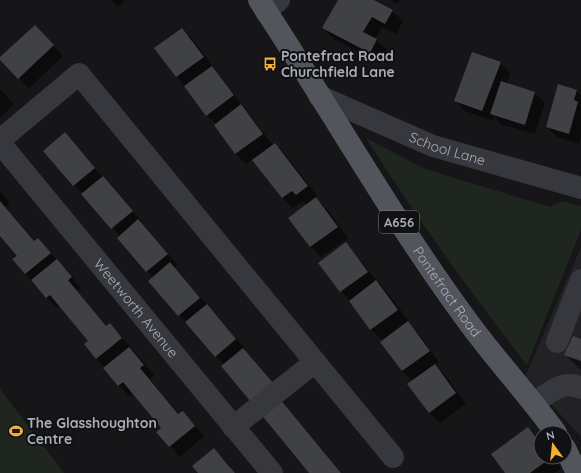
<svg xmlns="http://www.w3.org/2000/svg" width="581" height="473" font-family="Quicksand,sans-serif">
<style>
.built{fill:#222225}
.green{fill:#1e261f}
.shadow{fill:#0007}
.building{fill:#404145}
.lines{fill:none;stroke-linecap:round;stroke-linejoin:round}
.minor{stroke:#37383d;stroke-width:22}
.major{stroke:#53555c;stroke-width:22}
.labels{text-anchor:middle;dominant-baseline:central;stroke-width:4;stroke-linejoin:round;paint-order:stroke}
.shield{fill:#111113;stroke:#7b7e86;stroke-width:1}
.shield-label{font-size:13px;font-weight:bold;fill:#a8adb8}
.poi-label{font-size:14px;font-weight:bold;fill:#a8adb8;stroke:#111113;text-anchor:start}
.street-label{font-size:14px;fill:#a8adb8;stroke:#111113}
</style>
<rect width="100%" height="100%" fill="#161618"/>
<path class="built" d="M581 247V436L525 377Z"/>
<path class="green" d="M366 138 425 169 550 207 562 201 581 206V230L527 365C470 292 416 217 366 138Z
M0 389 64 473H0Z"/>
<path class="shadow" d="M111 0H125L118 7Z
M339 0H372L392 11 403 21 396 34 382 27 375 39 387 50 380 63 334 39 323 28Z
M391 0H400L398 4Z
M35 26 63 56 29 88 0 58Z
M182 29 192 39 273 145 275 144 285 154 318 197 316 198 327 209 348 238 321 257 311 247 290 218 307 205 303 201 293 208 283 198 253 159 246 164 236 154 216 124 206 115 156 48Z
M500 63 510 73 507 84 535 93 545 103 535 134 501 124 494 117 493 121 465 111 455 100Z
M0 89 14 104 0 118Z
M576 90 581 95V137L579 144 557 137 547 127Z
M65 134 142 222 141 223 178 265 174 268 217 316 246 350 245 351 282 394 278 398 342 473H310L224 365 179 315 153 278 118 238 120 236 74 185Z
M0 191 10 203 6 207 35 242 38 239 67 271 81 288 77 291 107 327 110 324 120 335 154 375 150 379 179 414 183 412 204 436 180 457 170 446 162 429 133 393 129 396 119 385 85 345 90 341 60 305 57 308 25 274 18 256 0 234Z
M346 244 387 292 408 320 407 321 418 333 439 362 435 365 445 375 466 404 440 423 429 413 413 381 402 371 383 341 371 329 320 263Z
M581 340V370L565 355Z
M528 428 541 441V457H552L561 468 554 473H507Z"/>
<path class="building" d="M338 0H374L393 10 385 24 372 17 363 32 377 39 370 53 322 28Z
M35 25 54 45 18 79 0 60V57Z
M182 28 204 57 176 77 154 48Z
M472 52 501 62 482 111 454 101Z
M212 66 234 95 206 116 184 86Z
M501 81 535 92 525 125 490 114Z
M558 84 577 90 574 100 578 102 569 134 546 127Z
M241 104 263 134 235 154 214 125Z
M65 132 95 168 73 186 43 151Z
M275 143 308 186 296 195 292 191 282 198 252 160Z
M103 176 133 211 111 229 81 194Z
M316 197 338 227 310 247 288 218Z
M0 201 34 241 38 238 51 253 25 274 12 259 17 256 0 236Z
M138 219 168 254 146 272 117 238Z
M346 242 368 272 340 292 318 263Z
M57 259 72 277 68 280 106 326 110 323 122 338 96 359 84 344 88 341 50 295 46 298 31 280Z
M170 262 200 298 178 316 148 281Z
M376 280 398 310 370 330 349 301Z
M207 304 236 339 215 357 185 322Z
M408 321 430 351 402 371 380 342Z
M573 336 581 339V361L564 355Z
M129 347 144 365 140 368 178 414 183 411 195 426 169 447 156 432 161 428 123 382 118 386 103 368Z
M243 348 273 383 251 402 221 366Z
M435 364 456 393 429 413 407 384Z
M279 398 341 473H309L260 413Z
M528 427 541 444V457H552L530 473H505L491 454Z
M214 448 226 463 235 473H198L192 466Z"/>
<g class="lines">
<g class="minor">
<path d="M266 12 279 0"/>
<path id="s1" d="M319 96 433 146 581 188"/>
<path d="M0 140 79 74 393 457"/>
<path id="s2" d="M0 143 272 473"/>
<path d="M557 342 581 280"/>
<path d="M534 403C549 393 563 379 581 388"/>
<path d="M233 427 315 362"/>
</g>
<g class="major">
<path id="s3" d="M259 0C329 106 391 217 466 319 494 358 528 394 556 433"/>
<path d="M565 448 577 473"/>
</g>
</g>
<defs>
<g id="bus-bare" transform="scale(1.08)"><path d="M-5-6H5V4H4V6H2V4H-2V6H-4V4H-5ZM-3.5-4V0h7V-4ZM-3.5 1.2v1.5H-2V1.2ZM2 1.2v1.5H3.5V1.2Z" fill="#f2b134" stroke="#111113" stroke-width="2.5" paint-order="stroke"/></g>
<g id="stadium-bare" transform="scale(1.08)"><path d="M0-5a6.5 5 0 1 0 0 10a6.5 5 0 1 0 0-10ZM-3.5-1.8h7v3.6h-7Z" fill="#f2b134" stroke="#111113" stroke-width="2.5" paint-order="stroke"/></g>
</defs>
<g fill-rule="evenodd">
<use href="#bus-bare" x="270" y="64"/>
<use href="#stadium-bare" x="16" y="431"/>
</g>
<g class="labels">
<rect class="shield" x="379" y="211" width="40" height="22" rx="3"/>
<g class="shield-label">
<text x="399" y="222">A656</text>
</g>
<g class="poi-label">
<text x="281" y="56">Pontefract Road<tspan x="281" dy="16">Churchfield Lane</tspan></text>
<text x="27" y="423">The Glasshoughton<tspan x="27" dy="16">Centre</tspan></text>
</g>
<g class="street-label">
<text stroke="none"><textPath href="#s1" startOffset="139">School Lane</textPath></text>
<text stroke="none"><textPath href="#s3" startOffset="347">Pontefract Road</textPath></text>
<text stroke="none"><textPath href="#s2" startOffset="214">Weetworth Avenue</textPath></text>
</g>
</g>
<g transform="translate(553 445) rotate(345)"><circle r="19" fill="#111113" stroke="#4d4f55"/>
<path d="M0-3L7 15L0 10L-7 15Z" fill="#f2b134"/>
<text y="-6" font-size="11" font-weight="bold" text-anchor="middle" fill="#a8adb8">N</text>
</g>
</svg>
